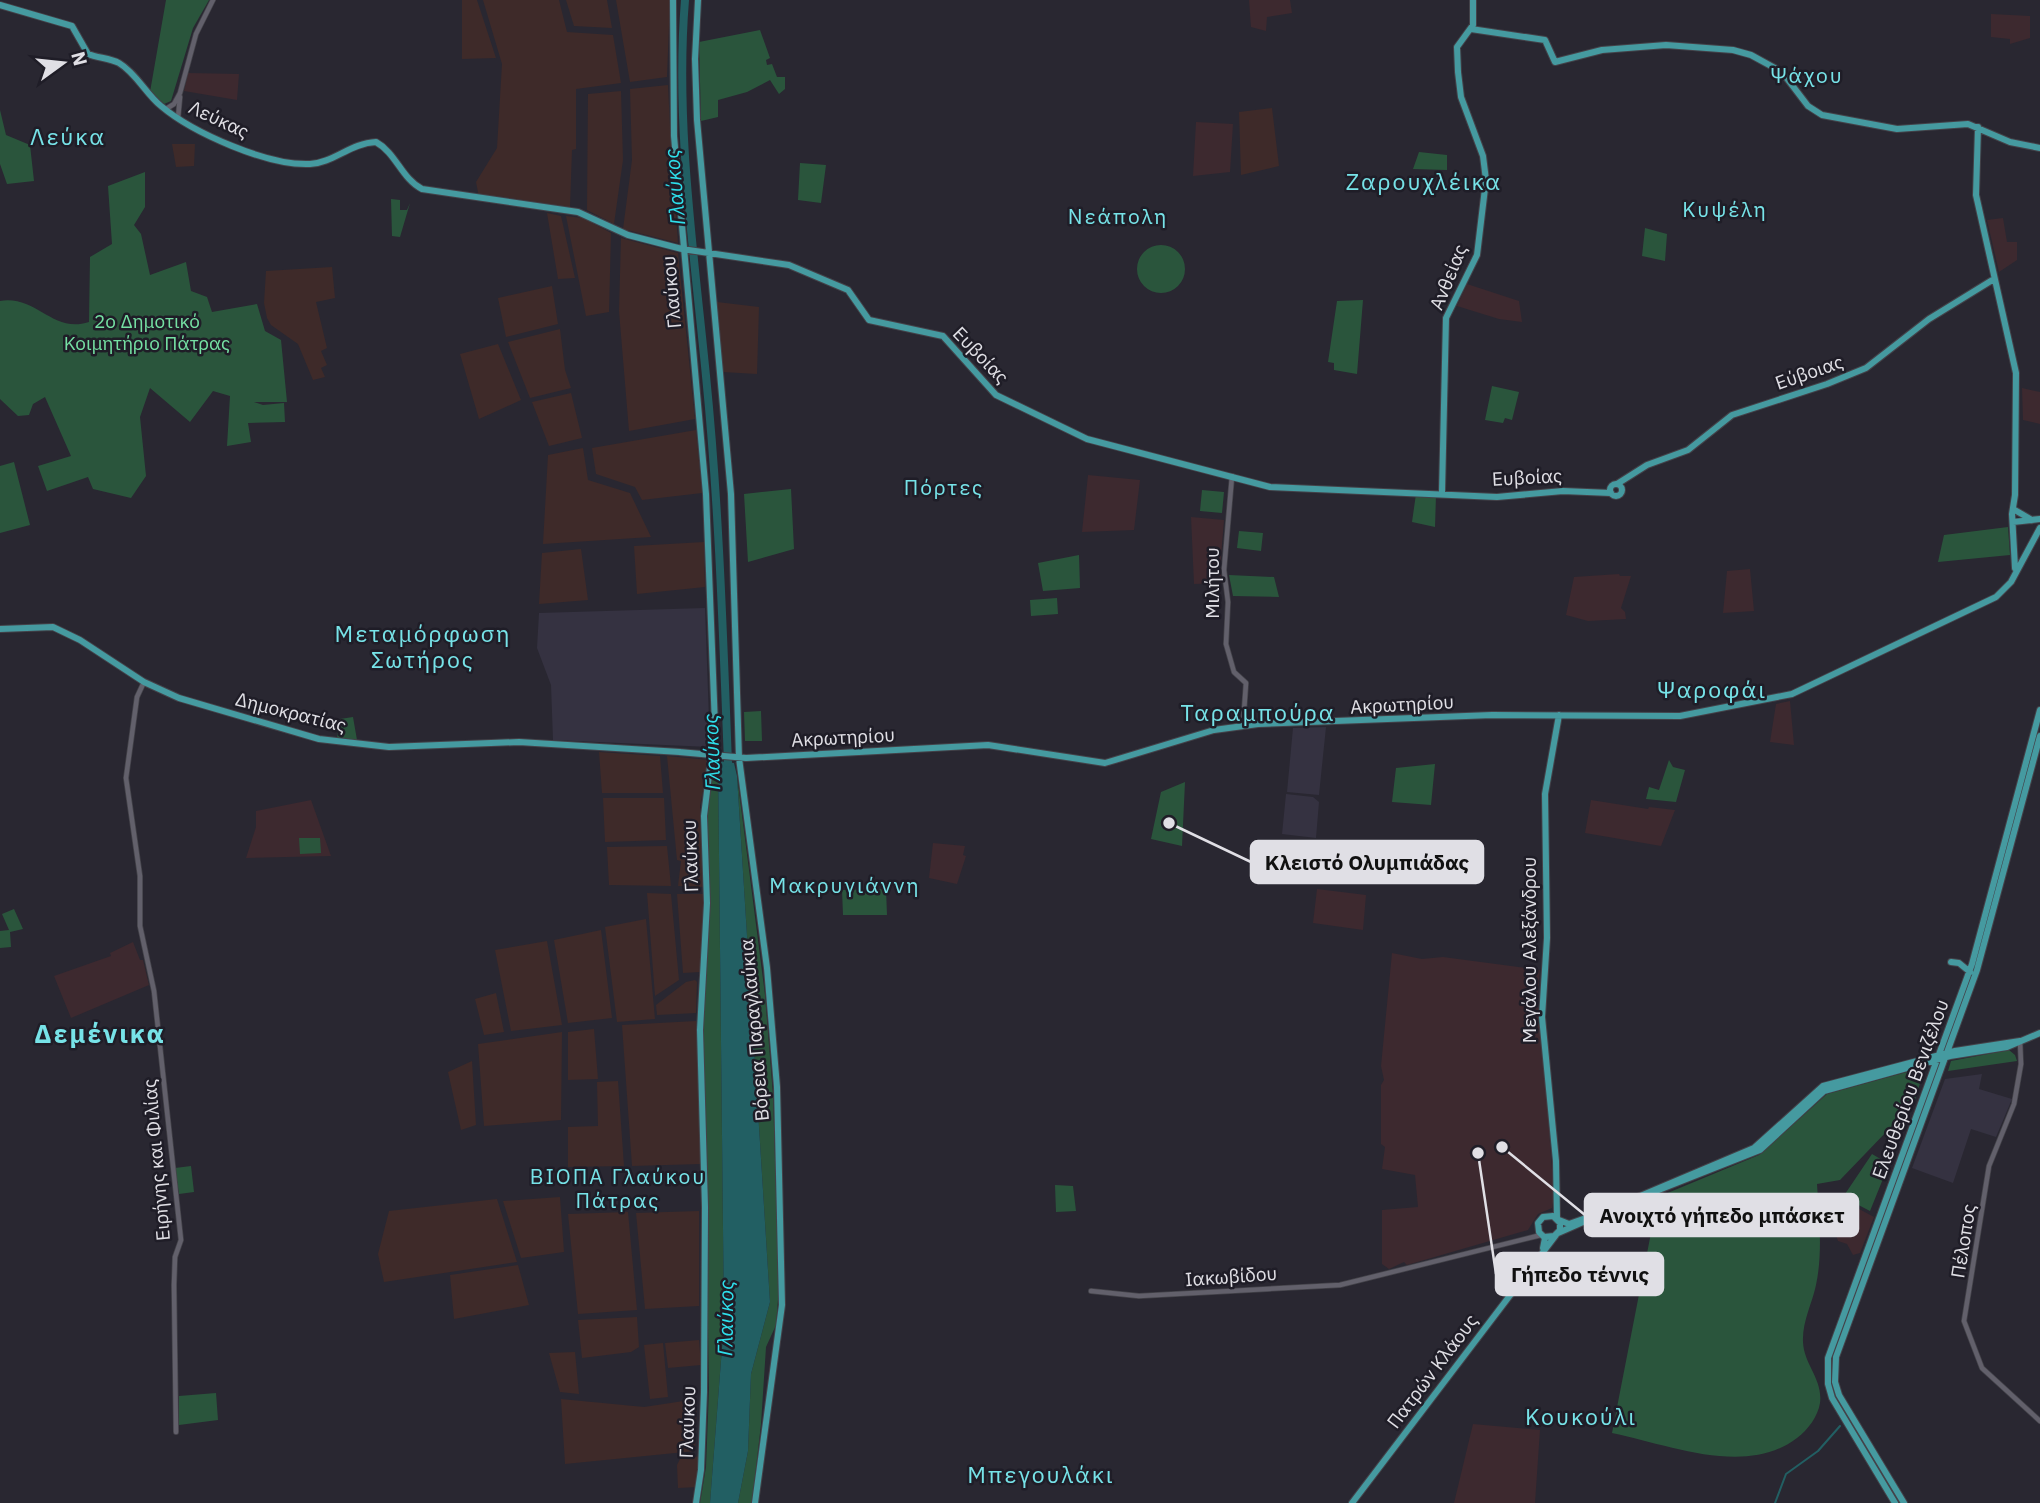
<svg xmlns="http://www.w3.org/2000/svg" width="2040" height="1503" font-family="'IBM Plex Sans',sans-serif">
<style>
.built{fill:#353241}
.industrial{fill:#3e2a29}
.education{fill:#3d292f}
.green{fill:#2a553c}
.water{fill:#225f63}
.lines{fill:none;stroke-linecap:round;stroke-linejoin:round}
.stream{stroke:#225f63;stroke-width:2}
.river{stroke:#225f63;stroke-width:8}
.minor-casing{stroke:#434249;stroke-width:6}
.major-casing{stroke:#434249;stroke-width:8}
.minor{stroke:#62606b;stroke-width:4.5}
.major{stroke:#459aa0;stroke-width:6}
.labels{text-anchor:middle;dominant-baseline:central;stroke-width:5;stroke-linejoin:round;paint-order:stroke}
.street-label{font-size:19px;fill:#e0dfe5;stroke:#1f1d27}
.park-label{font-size:19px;fill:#75e0a3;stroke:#1f1d27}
.neighbourhood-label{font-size:21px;letter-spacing:2px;fill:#77e3e8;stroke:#1f1d27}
.water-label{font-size:21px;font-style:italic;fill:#2edfeb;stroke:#1f1d27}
.quarter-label{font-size:23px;letter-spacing:2px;fill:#77e3e8;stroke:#1f1d27}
.district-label{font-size:26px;font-weight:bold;letter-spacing:2px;fill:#77e3e8;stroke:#1f1d27}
.leader{fill:none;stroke:#e0dfe5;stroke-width:2.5}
.callout-dot{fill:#e0dfe5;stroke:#1f1d27;stroke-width:2.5}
.callout{fill:#e0dfe5;stroke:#e0dfe5;stroke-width:2.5}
.callout-label{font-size:21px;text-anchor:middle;font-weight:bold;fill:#111}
</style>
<rect width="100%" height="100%" fill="#292731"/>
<path class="built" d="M705 608 710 747 553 740 551 685 537 648 539 613Z
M1326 727 1319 795 1287 792 1293 728Z
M1286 794 1313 797 1319 802 1316 838 1282 834Z
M1982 1074 1979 1089 2012 1099 1996 1137 1971 1129 1953 1183 1912 1168 1945 1079Z"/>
<path class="industrial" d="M462 0H477L496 58 462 59Z
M483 0H559L567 32 613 35 621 83 576 89V149L572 150 570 207 496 196 479 197 476 182 497 148 502 64Z
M566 0H607L612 28 574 26Z
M616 0H670L667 77 630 82Z
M668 85 670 127 678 243 623 229 632 160 630 89Z
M621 91 623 160 614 224 587 210 588 94Z
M1272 108 1279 166 1241 175 1239 112Z
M172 144H195L194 166 176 167Z
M547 213 561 216 575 278 558 279Z
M566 216 583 218 611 233 609 312 586 316Z
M621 238 678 253 695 419 629 431 619 311Z
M332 267 335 298 316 302 327 348 321 351 327 365 321 368 325 377 313 380 298 344 271 325 267 318 264 303 266 271Z
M552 286 558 324 506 337 498 298Z
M717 302 759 307 757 374 723 372Z
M560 329 565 370 571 388 530 398 508 342Z
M498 344 521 400 479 419 460 354Z
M571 393 582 438 549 446 532 402Z
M696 430 702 493 642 500 635 487 596 474 592 448Z
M583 448 588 480 630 493 651 537 543 544 548 455Z
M704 542 705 587 637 594 634 546Z
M581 549 588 600 539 604 542 553Z
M599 752 660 756 663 793H602Z
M667 756 709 760 700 806 703 887 678 886 681 861 677 860Z
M603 798H664L666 840 605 842Z
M667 846 671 886 609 885 607 847Z
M647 893 671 894 679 980 655 996Z
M677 894H706L700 972 683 973Z
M646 919 655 1019 617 1022 605 927Z
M601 930 612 1018 568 1023 554 940Z
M547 941 562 1025 511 1031 495 950Z
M695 980 697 982 696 1013 657 1015 656 1005 686 982Z
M496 993 504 1032 484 1035 475 999Z
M696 1021 701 1164 632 1166 622 1025Z
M594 1029 598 1079 568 1080V1032Z
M562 1032 561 1120 484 1126 478 1044Z
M472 1061 476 1125 461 1130 448 1072Z
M618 1081 624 1166 568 1167V1127L598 1126 597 1082Z
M560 1197 564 1252 521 1258 503 1201Z
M497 1199 517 1262 384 1282 378 1254 389 1211Z
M699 1211V1306L645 1309 636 1213Z
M628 1212 637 1310 578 1314 568 1214Z
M518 1265 529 1305 454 1319 450 1275Z
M637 1317 639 1347 631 1352 582 1358 578 1320Z
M699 1340 701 1365 668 1368 665 1343Z
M663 1343 668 1397 650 1399 644 1345Z
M575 1352 579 1394 560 1392 549 1353Z
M561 1399 644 1407 697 1399 695 1451 565 1464Z
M701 1456 698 1487 678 1488 677 1465 680 1459Z"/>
<path class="education" d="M1249 0H1290L1292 13 1267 17 1266 31 1251 27Z
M1991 14 2030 16V38L2010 44V39L1991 37Z
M188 73 239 74 237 100 184 91Z
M1196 122 1233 124 1230 172 1193 176Z
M2003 218 2007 242H2017V260L1999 272 1987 220Z
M1467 284 1519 301 1522 322 1499 319 1457 306Z
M2022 388 2040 392V424L2023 420Z
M1088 475 1140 480 1134 530 1082 532Z
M1191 517 1224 520 1220 568 1222 583 1194 584Z
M1750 569 1754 611 1723 613 1727 571Z
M1619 574 1620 576H1631L1621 608 1625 612 1626 619 1588 621 1566 615 1574 577Z
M1790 701 1794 745 1770 742 1776 704Z
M311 800 331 856 246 858 256 827V811Z
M1591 800 1648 809 1649 807 1675 810 1661 846 1585 833Z
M933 843 965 846 963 855 966 856 957 884 929 878Z
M1317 889 1366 895 1363 930 1313 923Z
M133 942 140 960H143L149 985 71 1018 54 976 111 956 110 953Z
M1392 953 1422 959 1443 957 1540 970 1537 1007 1540 1009 1554 1196 1552 1208 1538 1214 1528 1230 1407 1265 1404 1262 1389 1269 1382 1264V1210L1418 1207 1415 1175 1382 1169 1385 1147 1381 1144V1085L1384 1080 1381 1066Z
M1848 1203 1874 1217 1860 1253 1853 1255 1847 1244 1838 1241 1835 1232Z
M1473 1424 1540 1430 1535 1503H1454Z"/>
<path class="green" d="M166 0H209L193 28 171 101 164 104 150 92Z
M760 30 770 58 766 60 767 65 772 64 777 77H785V89L779 94 770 80 747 92 718 100V117L701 121 699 42Z
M0 110 6 135 30 145 34 181 7 184 0 164Z
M1419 152 1447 155V170L1413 169Z
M800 163 826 165 821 203 798 200Z
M145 172V207L134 225 141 234 150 275 186 262 191 291 207 297 212 312 257 304 265 331 281 340 287 402H254L263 405 284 403 285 422 248 423 251 442 227 446 230 396 213 391 190 422 150 388 140 417 146 476 131 498 93 489 88 477 47 491 38 466 71 456 45 397 33 404 29 415 18 416 0 399V301C37 295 52 334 89 322L90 257 112 244 108 186Z
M391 199 400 200V210H407L410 203 400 237 392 236Z
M1645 228 1667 234 1665 261 1642 256Z
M1137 269a24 24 0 1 1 48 0a24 24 0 1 1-48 0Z
M1363 300 1357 374 1334 370V363L1328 362 1337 301Z
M1492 386 1519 392 1512 420 1505 418 1503 423 1485 420Z
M14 462 30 525 0 533V466Z
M791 489 794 549 748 562 744 494Z
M1202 490 1224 492 1222 513 1200 511Z
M1416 494 1436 495 1435 527 1412 522Z
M2008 527 2010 555 1938 562 1944 535Z
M1239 531 1263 533 1261 551 1237 548Z
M1079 555 1080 588 1043 591 1038 563Z
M1229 575 1274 577 1279 597 1233 596Z
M1057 598 1058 614 1031 616 1030 600Z
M761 711 762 741H745L744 712Z
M353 717 357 740 337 738 340 719Z
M1669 760 1673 767 1685 770 1676 802 1646 799 1649 787 1659 790Z
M718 761 724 1322 710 1503H700L706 1467 709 1390 703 1018 710 892 707 808 713 768Z
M1435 764 1431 805 1392 802 1396 768Z
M737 776 765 995 773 1095 779 1287 776 1325 766 1347 761 1424 752 1503H738L748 1451 751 1374 770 1302Z
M1185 782 1182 846 1151 839 1161 792Z
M320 838 321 853 300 854 299 838Z
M886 889 887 915H843L842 890Z
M14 909 23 929 10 932 11 947 0 948V931L9 930 2 914Z
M2009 1050 2015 1055 2017 1061 1948 1071 1951 1061Z
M1925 1067 1914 1103 1840 1180 1817 1184C1819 1217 1823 1252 1816 1285 1812 1304 1802 1322 1803 1342 1804 1365 1823 1379 1820 1403 1818 1416 1808 1430 1797 1438 1746 1477 1670 1445 1612 1433L1658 1197 1759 1155 1827 1094Z
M1872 1154 1889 1164 1870 1211 1843 1197Z
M191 1166 194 1192 179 1194 175 1168Z
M1055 1185 1073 1186 1076 1211 1056 1212Z
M216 1393 218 1420 179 1425V1396Z"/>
<path class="water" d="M718 761 734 763 737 776 770 1302 751 1374 748 1451 738 1503H710L724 1322Z"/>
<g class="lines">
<path class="stream" d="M1775 1503 1786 1474 1818 1451 1840 1426"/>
<path class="river" d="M685 0C675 124 694 252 706 376 719 505 723 634 728 763"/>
<g class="minor-casing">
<path id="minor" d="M166 109 174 104 180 93 196 34 213 0
M178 118 180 97
M1232 476 1224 570 1228 602 1226 644 1234 672 1246 683 1243 726
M144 682 137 697 126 778 140 876V926L154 991 181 1240 175 1257 174 1285 176 1432
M2020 1041 2021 1064 2014 1104 1989 1166 1964 1321 1982 1368 2040 1421
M1091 1291 1139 1296 1340 1285 1541 1235"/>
</g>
<g class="major-casing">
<path id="major" d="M673 0 674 136 706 494 715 726 704 816 707 903 700 1030 705 1207 704 1392 701 1470 696 1503
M698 0 695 59 697 120 731 494 739 758 767 968 777 1087 782 1305 755 1503
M0 5 72 26 88 54C98 58 110 58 119 63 136 73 146 94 161 106 193 133 268 166 310 164 333 163 351 143 376 142 396 153 402 179 422 189L578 212 628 235 682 249 789 265 848 290 869 320 943 336 996 395 1087 439 1270 487 1497 497 1563 491 1611 493
M1471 29 1545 40 1555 62 1602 50 1666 45 1733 50 1751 55 1782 72 1808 106 1822 115 1897 129 1968 124 2010 142 2040 148
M1978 127 1976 195 2016 373 2015 495 2012 514 2015 568
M1617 484 1647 465 1688 450 1732 415 1827 384 1866 368 1929 319 1994 279
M1610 490a6 6 0 1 1 12 0a6 6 0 1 1-12 0Z
M1442 492 1446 318 1477 255 1486 180 1483 156 1461 97 1458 72 1457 47 1473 25V0
M2013 509 2032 520
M2013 522 2040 519
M0 629 53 627 80 640 144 682 179 698 319 739 389 747 519 742 680 752
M679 752 746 758 988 745 1105 763 1214 730 1258 724 1492 715 1680 716 1792 694 1996 597 2011 582 2040 528
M1951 962 1959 963 1970 972
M1651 1193 1760 1150 1824 1091 1950 1056 2007 1047 2040 1033
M1557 1218 1556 1161 1542 1017 1547 938 1545 794 1559 715
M1559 1220 1569 1224 1600 1213 1754 1148 1823 1086 1955 1051 2020 1041
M1558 1233 1599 1215
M1543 1248 1545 1238 1539 1232 1538 1223 1543 1217 1553 1216 1560 1223V1230L1554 1236 1544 1237
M1352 1503 1556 1235
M1895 1503 1832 1398 1828 1384V1358L1972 964 2040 710
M1904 1503 1839 1395 1835 1382 1836 1357 1977 970 2040 736"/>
</g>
<use href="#minor" class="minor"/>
<use href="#major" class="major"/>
</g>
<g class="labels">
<g class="street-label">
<text transform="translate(219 119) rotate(25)">Λεύκας</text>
<text transform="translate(1448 277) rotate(-68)">Ανθείας</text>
<text transform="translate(671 292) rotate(-95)">Γλαύκου</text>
<text transform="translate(981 355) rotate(46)">Ευβοίας</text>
<text transform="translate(1809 372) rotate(-19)">Εύβοιας</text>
<text transform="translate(1527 477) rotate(-3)">Ευβοίας</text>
<text transform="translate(1212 583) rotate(-90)">Μιλήτου</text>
<text transform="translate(1402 704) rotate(-3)">Ακρωτηρίου</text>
<text transform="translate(291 712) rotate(14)">Δημοκρατίας</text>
<text transform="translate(843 737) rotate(-3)">Ακρωτηρίου</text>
<text transform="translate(690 856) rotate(-92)">Γλαύκου</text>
<text transform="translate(1529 950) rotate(-90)">Μεγάλου Αλεξάνδρου</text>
<text transform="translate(754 1030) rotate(-95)">Βόρεια Παραγλαύκια</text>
<text transform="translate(1910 1089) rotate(-70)">Ελευθερίου Βενιζέλου</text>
<text transform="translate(156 1160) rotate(-95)">Ειρήνης και Φιλίας</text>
<text transform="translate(1963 1241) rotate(-81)">Πέλοπος</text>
<text transform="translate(1231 1276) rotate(-4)">Ιακωβίδου</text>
<text transform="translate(1432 1371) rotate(-53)">Πατρών Κλάους</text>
<text transform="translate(687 1422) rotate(-88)">Γλαύκου</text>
</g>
<g class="park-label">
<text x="147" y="321">2o Δημοτικό<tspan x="147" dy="22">Κοιμητήριο Πάτρας</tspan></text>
</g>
<g class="neighbourhood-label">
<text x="1807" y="75">Ψάχου</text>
<text x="1725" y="209">Κυψέλη</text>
<text x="1118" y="216">Νεάπολη</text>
<text x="944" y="487">Πόρτες</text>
<text x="845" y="885">Μακρυγιάννη</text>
<text x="618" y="1176">ΒΙΟΠΑ Γλαύκου<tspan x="618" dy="24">Πάτρας</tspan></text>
</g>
<g class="water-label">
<text transform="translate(674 187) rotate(-95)">Γλαύκος</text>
<text transform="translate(711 752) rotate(-92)">Γλαύκος</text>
<text transform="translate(725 1318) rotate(-89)">Γλαύκος</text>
</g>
<g class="quarter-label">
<text x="68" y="136">Λεύκα</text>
<text x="1424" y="181">Ζαρουχλέικα</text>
<text x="423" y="633">Μεταμόρφωση<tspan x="423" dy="26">Σωτήρος</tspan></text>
<text x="1712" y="689">Ψαροφάι</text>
<text x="1258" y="712">Ταραμπούρα</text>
<text x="1581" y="1416">Κουκούλι</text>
<text x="1041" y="1474">Μπεγουλάκι</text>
</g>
<g class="district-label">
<text x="100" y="1033">Δεμένικα</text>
</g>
</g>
<path class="leader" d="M1169 823L1251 862M1502 1147L1585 1215M1478 1153L1496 1274"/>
<g class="callout-dot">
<circle cx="1169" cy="823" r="7"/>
<circle cx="1502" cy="1147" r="7"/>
<circle cx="1478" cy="1153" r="7"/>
</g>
<g class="callout">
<rect x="1251" y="841" width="232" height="42" rx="7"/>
<rect x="1585" y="1194" width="273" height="42" rx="7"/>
<rect x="1496" y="1253" width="167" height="42" rx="7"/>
</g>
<g class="callout-label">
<text x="1367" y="870">Κλειστό Ολυμπιάδας</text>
<text x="1722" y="1223">Ανοιχτό γήπεδο μπάσκετ</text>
<text x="1580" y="1282">Γήπεδο τέννις</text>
</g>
<g transform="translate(63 63) rotate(75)" stroke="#1f1d27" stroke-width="5" paint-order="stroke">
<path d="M0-5L12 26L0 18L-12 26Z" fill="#e0dfe5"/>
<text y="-10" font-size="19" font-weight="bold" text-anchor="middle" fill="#e0dfe5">N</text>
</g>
</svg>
